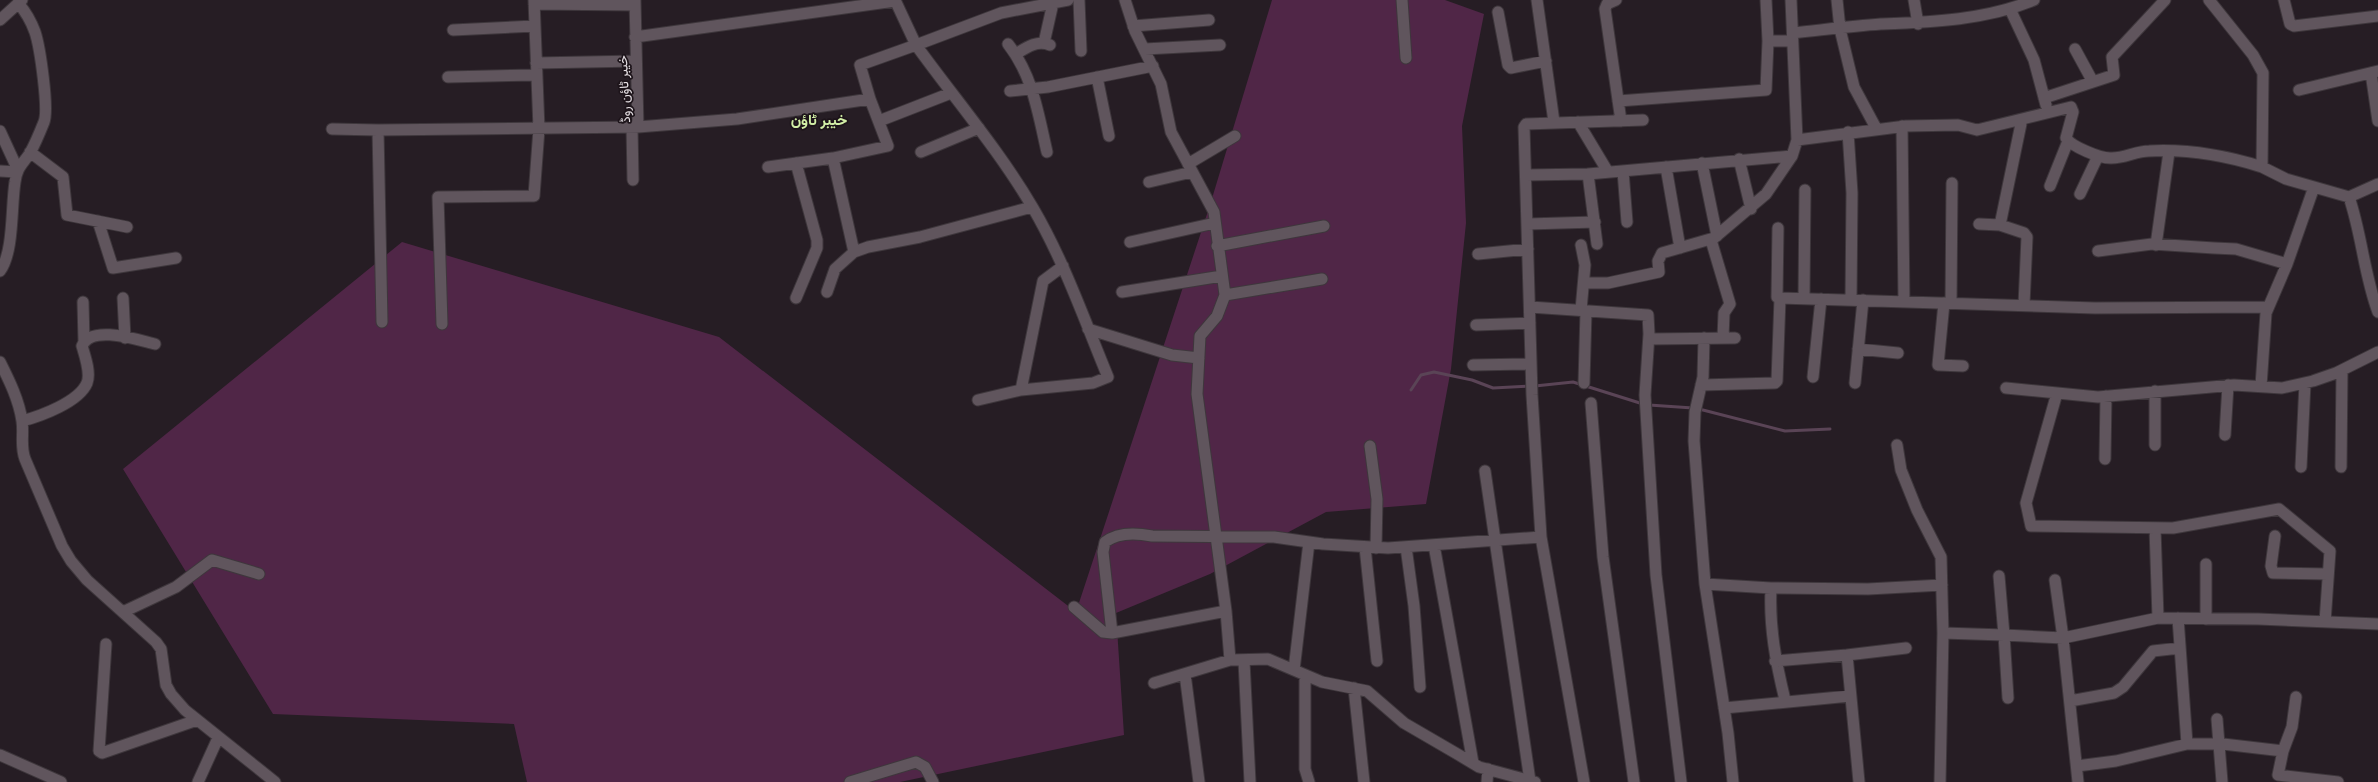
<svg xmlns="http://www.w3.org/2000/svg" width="2378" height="782" font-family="'Roboto Serif',Vazirmatn,serif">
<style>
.green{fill:#502647}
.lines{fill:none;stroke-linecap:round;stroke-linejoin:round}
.stream{stroke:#5a4456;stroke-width:3}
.street-casing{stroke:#3e373c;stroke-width:13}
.street{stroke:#60555d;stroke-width:11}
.labels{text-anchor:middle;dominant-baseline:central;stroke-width:3.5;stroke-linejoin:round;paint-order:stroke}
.street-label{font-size:13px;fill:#e5dfe3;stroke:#1d141a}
.quarter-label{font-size:15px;font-weight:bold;fill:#d2efa6;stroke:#1d141a}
</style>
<rect width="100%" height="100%" fill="#261d24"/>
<path class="green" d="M1272 0H1445L1484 14 1462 126 1466 223 1451 369 1426 504 1326 512 1210 574 1116 613 1124 735 900 782H527L514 724 273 714 123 469 402 242 719 337 1076 612 1210 205Z"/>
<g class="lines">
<path class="stream" d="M1535 386 1573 382 1643 404
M1411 390 1421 375 1434 372 1472 380 1493 388 1529 386
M1649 405 1693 408
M1699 409 1785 431 1830 429"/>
<g class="street-casing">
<path id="street" d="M635 0 638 127 737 119 870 99 860 65 916 45 895 0
M1079 0 1081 51
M1125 0 1135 31 1161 84 1171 132 1214 212 1225 295 1217 316 1200 336 1197 394 1226 611 1230 660
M1402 0 1406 58
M1537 0 1554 122
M1616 0 1607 4 1605 9 1621 121
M1837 0 1840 29 1854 87 1876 128
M1914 0 1918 24
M2209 0 2253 55 2263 73 2262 167 2286 179 2349 197C2362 235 2364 275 2378 312
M2284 0 2290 24 2294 26 2378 16
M534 4 635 5
M2010 9 2034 60 2046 105
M1498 12 1508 65 1511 68 1546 61
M0 20 22 0
M1133 26 1209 20
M453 30 535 26
M1793 33C1822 30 1851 26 1881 24 1932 22 1986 20 2034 0
M635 37 895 1
M1768 41H1792
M1044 43 1053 3
M1008 44C1033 76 1038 113 1047 152
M1145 49 1220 45
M2075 49 2093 82
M1016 54C1027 47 1037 40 1050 45
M536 63 636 61
M2371 73 2378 121
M448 77 535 75
M1097 77 1109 136
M2299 90 2378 71
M1010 91 1048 87 1153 66
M2044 98 2114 75 2112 57 2165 0
M1618 101 1766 90 1768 41 1766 0
M879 121 951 93
M1578 122 1608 172
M1902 126 1904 302
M632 127 633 180
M332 129 378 130 638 127
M378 130 382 322
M0 131 17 168
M1848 132 1852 193 1851 300
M1797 140 1906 126 1958 125 1977 130 2071 107 2073 112 2066 138C2072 147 2100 158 2110 158 2123 159 2136 151 2149 151 2186 149 2227 156 2262 167
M30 152 63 177 67 215 127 227
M921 152 979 128
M833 158 854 252
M1739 159 1751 209
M1702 163 1717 236
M1188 164 1235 136
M768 167 833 158 888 146 870 99
M1666 167 1680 248
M0 171 17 172
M1623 171 1627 222
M1588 174 1597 244
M1526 175 1588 174 1792 156 1797 140 1791 0
M1149 182 1192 172
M2050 186 2068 141
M2080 194 2098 156
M2349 197 2378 184
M98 221 113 268 176 258
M1528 224 1595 222
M1979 224 2000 225 2024 233 2027 237 2024 305
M2000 225 2022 119
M1778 228 1777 297 1780 298 2095 308 2268 307
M1711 240 1730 304 1724 313 1723 338
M1130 242 1215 223
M1581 245 1585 265 1581 310
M2156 245 2169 152
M1217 246 1324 226
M2098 251 2152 244 2214 248 2236 249 2287 264
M1478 254 1528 249
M0 271C14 252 11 207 15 182 17 167 22 165 30 153 35 144 40 132 44 122 49 109 40 47 35 32 31 21 25 11 18 3
M1584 283H1608L1659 272 1658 261 1662 253 1714 238 1766 194 1792 156
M827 292 835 269 854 252 868 247 920 237 1032 207
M1122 292 1222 276
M1225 295 1322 279
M123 298 125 338
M796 298 817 248V240L796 163
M1804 298 1805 190
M83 302 84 342
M1944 303 1938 365 1963 366
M1951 303 1952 183
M1530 307 1648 315 1649 334 1645 395 1656 575 1681 782
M442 324 438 197 534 196 539 129 534 0
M1476 325 1530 323
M1088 329 1172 355 1199 358
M1704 338 1703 377 1695 412 1694 441 1705 584 1771 588
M1649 339 1735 338
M1858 349 1898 353
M0 362C9 380 19 400 22 421 24 434 20 446 25 459L62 546 71 561 87 580 156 642 161 649 166 685 171 694 185 710 275 782
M1473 365 1531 364
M1813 377 1821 299
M1584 383 1586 311
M1855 383 1863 300
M1701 385 1775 383 1777 381 1780 298
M2261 386 2266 313 2287 264 2314 187
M2006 388 2098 397 2234 385 2282 388 2313 381 2336 373 2378 352
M1021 390 1043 281 1063 266
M2057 393 2026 503 2031 526 2173 528 2279 509 2330 551 2325 622
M978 400 1021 390 1093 383 1108 377C1084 319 1064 261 1033 208 999 150 955 99 916 45L1001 13 1068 0
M1591 403 1603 557 1634 782
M22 421C41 416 79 402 87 383 91 373 85 356 82 346 91 324 138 340 155 344
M2225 435 2228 385
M1897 445 1901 470 1917 510 1941 557 1943 633 2004 635 2008 698
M2155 445V391
M1370 446 1377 499 1376 548
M2105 459 2106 396
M2301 467 2305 383
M2341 467 2342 370
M1485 471 1530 781
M2155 528 2158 618
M2275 536 2271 566 2273 573 2328 574
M1434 545 1473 763
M1365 547 1377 661
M1406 547 1414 606 1420 687
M2206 564V619
M1999 576 2004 635 2063 638 2158 618 2258 619 2378 624
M2055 580 2063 638 2078 782
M1705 584 1728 733 1733 782
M1074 607 1103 632 1112 633 1226 611
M123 612 176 587 212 560 259 574
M2178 618 2187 744
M1112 633 1103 552 1105 542C1118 532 1137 533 1152 536L1274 537 1323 544 1388 548 1541 537
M106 644 99 751 102 753 197 720
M1244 661 1250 782
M1775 661 1847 655
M1294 670 1309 542
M1185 674 1199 782
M1305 675V769L1309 782
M1154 683 1230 660 1268 659 1322 682 1367 691 1404 723 1459 755 1479 767 1535 782
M1354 688 1364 782
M2296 697 2292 727 2283 751 2278 775 2338 782
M1785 700C1776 663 1769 627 1771 588L1868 589 1942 585
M2070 701 2114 693 2123 687 2153 651 2180 648
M1724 708 1850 696
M2217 719 2222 782
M0 755 61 782
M2077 766 2116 761 2187 744H2223L2283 751
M198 782 218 738
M850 782 916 762 925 767 933 782
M1487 782 1488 769
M1584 782 1541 537 1532 395 1524 127 1526 124 1643 120
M1859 782 1847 655 1906 648
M1940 782 1943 633"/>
</g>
<use href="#street" class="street"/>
</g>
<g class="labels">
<g class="street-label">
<text transform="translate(624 89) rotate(-93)">خیبر ٹاؤن روڈ</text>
</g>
<g class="quarter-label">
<text x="819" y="120">خیبر ٹاؤن</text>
</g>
</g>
</svg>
